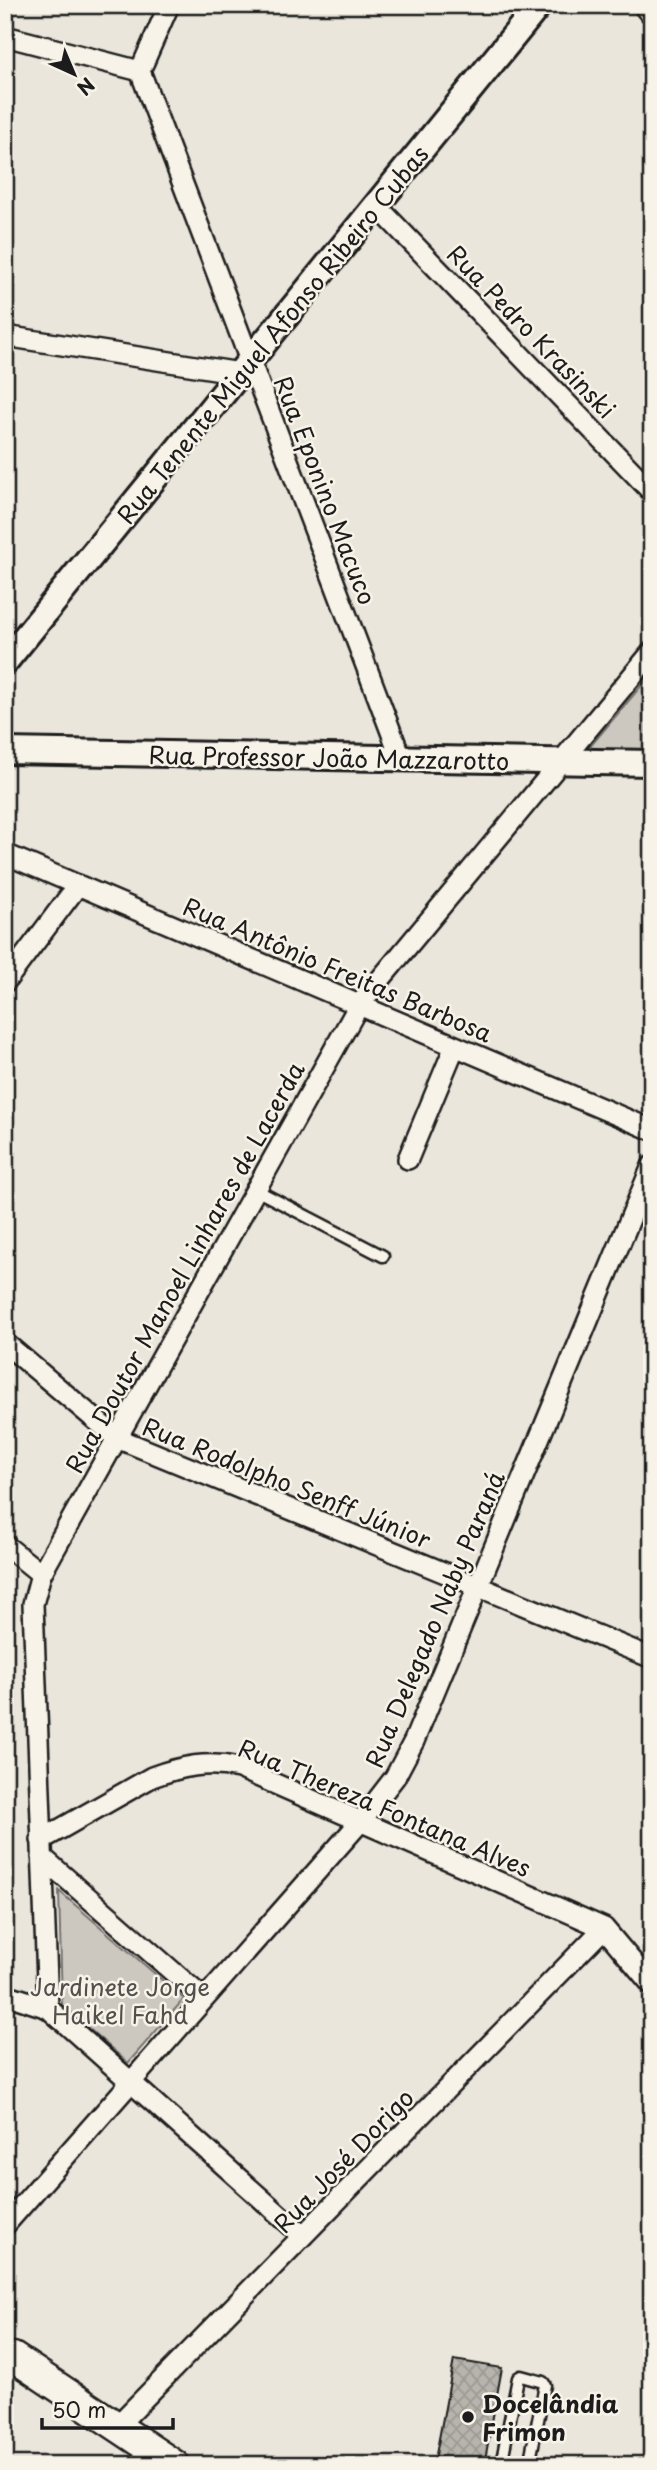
<svg xmlns="http://www.w3.org/2000/svg" width="657" height="2470" font-family="'Playpen Sans',sans-serif">
<style>
.green{fill:#ccc8c0;stroke:#74726e;stroke-width:2}
.building{fill:url(#building-cross-hatch);stroke:#1c1c1c;stroke-width:2}
.lines{fill:none;stroke-linecap:round;stroke-linejoin:round}
.service-casing{stroke:#1c1c1c;stroke-width:15}
.minor-casing{stroke:#1c1c1c;stroke-width:24}
.tertiary-casing{stroke:#1c1c1c;stroke-width:30}
.secondary-casing{stroke:#1c1c1c;stroke-width:33}
.primary-casing{stroke:#1c1c1c;stroke-width:37}
.service{stroke:#f7f3e8;stroke-width:10}
.minor{stroke:#f7f3e8;stroke-width:19}
.tertiary{stroke:#f7f3e8;stroke-width:24}
.secondary{stroke:#f7f3e8;stroke-width:28}
.primary{stroke:#f7f3e8;stroke-width:32}
.poi-dot{fill:#1c1c1c;stroke:#f7f3e8;stroke-width:2.5}
.labels{text-anchor:middle;dominant-baseline:central;stroke-width:5;stroke-linejoin:round;paint-order:stroke}
.street-label{font-size:24px;fill:#1c1c1c;stroke:#f7f3e8}
.park-label{font-size:24px;fill:#51504d;stroke:#f7f3e8}
.poi-label{font-size:24px;font-weight:bold;fill:#1c1c1c;stroke:#f7f3e8;text-anchor:start}
</style>
<defs>
<pattern id="building-cross-hatch" width="8" height="8" patternUnits="userSpaceOnUse" patternTransform="scale(1.75)"><rect width="8" height="8" fill="#b6b4ac"/><path d="M0 0l8 8M0 8l8-8" fill="none" stroke="#9c9a93"/></pattern>
</defs>
<rect width="100%" height="100%" fill="#eae6dc"/>
<filter id="ink" filterUnits="userSpaceOnUse"><feTurbulence type="fractalNoise" baseFrequency=".0143" numOctaves="2"/><feDisplacementMap in="SourceGraphic" scale="14" xChannelSelector="R" yChannelSelector="G"/><feConvolveMatrix kernelMatrix="1 2 1 2 8 2 1 2 1" color-interpolation-filters="sRGB"/></filter>
<g filter="url(#ink)">
<path class="green" d="M652 673V749H588Z
M59 1891 184 1999 128 2063 62 2005Z"/>
<path class="building" d="M454 2360 502 2368 484 2465H434Z"/>
<g class="lines">
<g class="service-casing">
<path id="service" d="M256 1190 383 1256
M502 2460 525 2465
M501 2465 518 2378 521 2376 543 2382 545 2385 529 2465"/>
</g>
<g class="minor-casing">
<path id="minor" d="M169 5 140 71 401 758
M5 36 140 71
M376 205 652 492
M5 336 240 373
M5 854 652 1130
M5 982 78 885
M408 1159 455 1046
M5 1343 117 1438 652 1658
M5 1545 41 1574
M41 1840 152 1777C182 1766 207 1761 239 1768L604 1928 652 1985
M42 1857 204 1999
M5 1994 48 2008 303 2236
M48 2008 33 1604 41 1574 359 1005 652 652
M5 2225 361 1821 395 1777 414 1741 652 1166
M118 2425 604 1928"/>
</g>
<g class="tertiary-casing">
<path id="tertiary" d="M5 662 539 5
M5 751 652 763"/>
</g>
<g class="secondary-casing">
<path id="secondary" d="M5 2358 13 2357 175 2465"/>
</g>
<g class="primary-casing">
<path id="primary" d="M651 5 652 6"/>
</g>
<use href="#service" class="service"/>
<use href="#minor" class="minor"/>
<use href="#tertiary" class="tertiary"/>
<use href="#secondary" class="secondary"/>
<use href="#primary" class="primary"/>
</g>
</g>
<circle class="poi-dot" cx="468" cy="2417" r="7"/>
<g class="labels">
<g class="street-label">
<text transform="translate(532 331) rotate(46)">Rua Pedro Krasinski</text>
<text transform="translate(272 334) rotate(-51)">Rua Tenente Miguel Afonso Ribeiro Cubas</text>
<text transform="translate(326 490) rotate(69)">Rua Eponino Macuco</text>
<text transform="translate(329 757) rotate(1)">Rua Professor João Mazzarotto</text>
<text transform="translate(338 969) rotate(23)">Rua Antônio Freitas Barbosa</text>
<text transform="translate(184 1267) rotate(-61)">Rua Doutor Manoel Linhares de Lacerda</text>
<text transform="translate(287 1482) rotate(22)">Rua Rodolpho Senff Júnior</text>
<text transform="translate(434 1619) rotate(-67)">Rua Delegado Naby Paraná</text>
<text transform="translate(385 1807) rotate(23)">Rua Thereza Fontana Alves</text>
<text transform="translate(343 2160) rotate(-46)">Rua José Dorigo</text>
</g>
<g class="park-label">
<text x="120" y="1986">Jardinete Jorge<tspan x="120" dy="28">Haikel Fahd</tspan></text>
</g>
<g class="poi-label">
<text x="482" y="2403">Docelândia<tspan x="482" dy="28">Frimon</tspan></text>
</g>
</g>
<rect width="657" height="2470" fill="none" stroke="#f7f3e8" stroke-width="28"/>
<rect x="14" y="14" width="629" height="2442" fill="none" stroke="#1c1c1c" stroke-width="2.5" filter="url(#ink)"/>
<g transform="translate(74 74) rotate(136)" stroke="#f7f3e8" stroke-width="5" paint-order="stroke">
<path d="M0-5L12 26L0 18L-12 26Z" fill="#1c1c1c"/>
<text y="-10" font-size="19" font-weight="bold" text-anchor="middle" fill="#1c1c1c">N</text>
</g>
<path d="M42 2418v10h131v-10" fill="none" stroke="#1c1c1c" stroke-width="3.5"/>
<text x="52" y="2418" font-size="21" fill="#1c1c1c" stroke="#f7f3e8" stroke-width="5" paint-order="stroke">50 m</text>
</svg>
